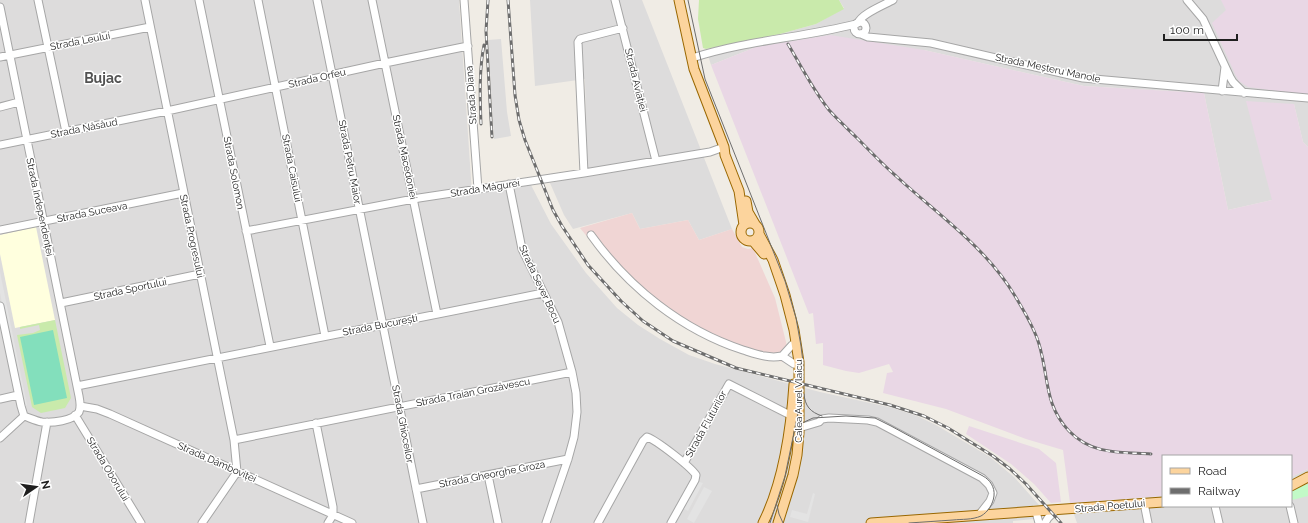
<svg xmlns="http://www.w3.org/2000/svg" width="1308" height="523" font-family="Raleway,sans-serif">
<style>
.residential{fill:#dddcdc}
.commercial{fill:#f0d5d4}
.industrial{fill:#e9d7e5}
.education{fill:#ffffde}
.grass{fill:#c9eaab}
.park{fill:#c2fac7}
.pitch{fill:#83dfbc}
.parking{fill:#e3e3e3}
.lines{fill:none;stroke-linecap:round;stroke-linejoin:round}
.minor-casing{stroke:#a6a6a6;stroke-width:9}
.major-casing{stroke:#996700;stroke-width:11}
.minor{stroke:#fff;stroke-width:7}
.major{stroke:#fcd49d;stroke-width:9}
.tram{stroke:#6d6d6d;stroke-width:1}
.rail-casing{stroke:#6d6d6d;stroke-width:3}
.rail{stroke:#fff;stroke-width:1.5;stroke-dasharray:4.5;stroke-linecap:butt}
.labels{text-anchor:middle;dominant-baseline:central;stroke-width:3;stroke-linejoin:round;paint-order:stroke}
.street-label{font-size:10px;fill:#1f1f1f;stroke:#fff}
.district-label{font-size:14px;font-weight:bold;fill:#525252;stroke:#fff}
</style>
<rect width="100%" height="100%" fill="#f0ece5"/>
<path class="residential" d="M0 0H459L472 194 531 185 551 224 586 273 617 308 638 325 660 339 689 355 715 364 820 392 893 408 917 416 936 425 990 457 1014 477 1039 505H1033L1034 519 1013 521V523H0Z
M530 0H642L732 229 699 240 688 220 640 229 632 213 573 229 564 215 550 183 587 175 585 79 535 86Z
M839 0H1308V147L1303 142 1294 104 1272 200 1228 210 1204 93 1084 86 924 50 756 47 711 65 706 49 780 34 816 24 844 8Z
M501 39 507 112 511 136 494 139 488 40Z
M1308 469V523H1077L1070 503 1163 496V506H1291V477Z"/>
<path class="commercial" d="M632 213 640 229 688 220 699 240 732 229 742 247 748 249 753 248 775 298 787 346 789 363 764 358 669 316 651 303 612 267 580 228Z"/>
<path class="industrial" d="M1221 0H1308V95L1248 87 1239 81 1236 76 1212 23 1226 10Z
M830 35 924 50 1084 86 1204 93 1228 210 1272 200 1246 101 1294 104 1303 142 1308 147V469L1291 477V456H1163V496L1070 503 1063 450 1026 439 946 409 883 393 887 373 893 372 889 364 859 373 846 371 823 365V343L816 344 813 313 809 314 711 65 756 47Z
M969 426 1039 449 1056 463 1061 502 1051 503 1034 484 1011 464 966 434Z"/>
<path class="education" d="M36 227 55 320 15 328 0 254V235Z"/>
<path class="grass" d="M699 0H839L844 9 816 24 780 34 706 49 703 48 698 19Z
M55 320 71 398 65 408 41 413 32 407 17 335 33 333 40 330 39 325 20 329V327Z"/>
<path class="park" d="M1308 484V496L1292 500 1291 489Z"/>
<path class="pitch" d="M53 330 67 398 34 405 20 337Z"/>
<path class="parking" d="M0 272 27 405 23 406 0 293Z
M696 481 703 483 688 511 681 507Z
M704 487 712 491 694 523 687 519Z
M813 493 815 494 808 522 790 517 792 510 807 514Z"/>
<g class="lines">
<g class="minor-casing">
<path id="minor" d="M38 0 66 132
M145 0 234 440 237 472 202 523
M199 0 270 346
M258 0 325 336
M317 0 423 523
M372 0 437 314
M464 0 478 189
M615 0 656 161
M1187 0 1203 19 1230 77 1233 82 1244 93
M0 7 79 396C80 401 81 407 79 412 73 421 52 423 42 422 36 421 30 418 24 416L21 406 0 306
M854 28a6 6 0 1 1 12 0a6 6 0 1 1-12 0Z
M858 23C861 14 884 5 893 0
M861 34 868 37 931 43 1083 78 1308 98
M0 57 150 27
M692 58C747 40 801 38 856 24
M1222 91 1225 67
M0 107 19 102
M0 145 167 111 385 63 468 46
M584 173 578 42 580 39 623 28
M509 184 522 249 558 322 572 372 576 393 577 412 574 437 568 459 546 523
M0 230 183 193
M246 231 419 198 584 173 710 152 724 147
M591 235C629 288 682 330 743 350 756 354 769 359 782 356L792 345
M61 303 200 274
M782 356 794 364
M77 386 543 293
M0 399 18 395
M80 406 97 409 110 414 352 523
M75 415 141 523
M316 423 333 507V515L328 523
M799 428 819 422 822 419 829 418 868 420 877 422 982 478 989 485 993 493 990 501 979 515
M0 438 24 416
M234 440 572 372
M684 463 729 384 792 416
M488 475 498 523
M416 489 568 459
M1144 503 1148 523
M1215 506 1219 523
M1290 506 1294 523
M1036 512 1039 523
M29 523 47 422
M598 523 643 441 647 437C656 440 690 466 696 475L695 480 671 523
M1045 523 1048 518 1056 510"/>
</g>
<g class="major-casing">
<path id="major" d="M679 0 694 69 724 147 725 155 739 191 744 225
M746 201 748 212 755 224
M741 232a9 9 0 1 1 18 0a9 9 0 1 1-18 0Z
M759 234 773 260 785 295 794 330 799 362V433L797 455 793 475 778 523
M753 241 764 254
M1291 486 1308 477
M763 523C784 481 791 430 794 384
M871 523 1163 502"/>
</g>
<use href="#minor" class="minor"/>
<use href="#major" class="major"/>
<path class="tram" d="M688 0 705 79 785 281 796 318 801 346 803 362V389L785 476 770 523
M804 394C805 406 810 412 822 416
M795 432 802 423 813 418 846 416 875 418 891 426 983 476C990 480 995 487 994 496 993 504 988 512 981 516 972 520 962 519 953 520 938 521 924 522 909 523
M777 505 779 514 783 523"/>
<g class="rail-casing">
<path id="rail" d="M488 0 486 31 492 137
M508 0 515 95 519 120 525 140 553 210 562 226 588 265 621 301 643 321 673 341 736 368 890 405 924 416 948 428 993 456 1010 469 1026 484 1061 523
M788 44C801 66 813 90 829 110 838 120 848 129 857 138 870 151 882 164 896 176 937 214 986 247 1015 296 1024 311 1034 327 1039 344 1049 377 1044 405 1069 431 1092 455 1120 452 1151 454
M481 124C480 97 479 71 484 45"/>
</g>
<use href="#rail" class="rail"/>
</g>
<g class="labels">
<g class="street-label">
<text transform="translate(80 41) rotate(-11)">Strada Leului</text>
<text transform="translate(1048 68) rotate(12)">Strada Meșteru Manole</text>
<text transform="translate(317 78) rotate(-13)">Strada Orfeu</text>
<text transform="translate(636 80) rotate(76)">Strada Aviației</text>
<text transform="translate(471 95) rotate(-94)">Strada Diana</text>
<text transform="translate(84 128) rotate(-11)">Strada Năsăud</text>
<text transform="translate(405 157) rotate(78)">Strada Macedoniei</text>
<text transform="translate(350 162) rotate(79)">Strada Petru Maior</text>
<text transform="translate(292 168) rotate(79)">Strada Caisului</text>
<text transform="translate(234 173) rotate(79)">Strada Solomon</text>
<text transform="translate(485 188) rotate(-9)">Strada Măgurei</text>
<text transform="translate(40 207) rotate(78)">Strada Independenței</text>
<text transform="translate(92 212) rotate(-11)">Strada Suceava</text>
<text transform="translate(192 236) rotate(78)">Strada Progresului</text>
<text transform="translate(540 284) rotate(65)">Strada Sever Bocu</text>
<text transform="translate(130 289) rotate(-12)">Strada Sportului</text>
<text transform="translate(380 325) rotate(-11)">Strada București</text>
<text transform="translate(473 392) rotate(-11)">Strada Traian Grozăvescu</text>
<text transform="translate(798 401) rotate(-90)">Calea Aurel Vlaicu</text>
<text transform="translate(403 424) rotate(79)">Strada Ghioceilor</text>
<text transform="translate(706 424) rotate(-61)">Strada Fluturilor</text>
<text transform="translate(217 462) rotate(24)">Strada Dâmboviței</text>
<text transform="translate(108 469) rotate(59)">Strada Oborului</text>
<text transform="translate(492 474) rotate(-11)">Strada Gheorghe Groza</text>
<text transform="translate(1110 506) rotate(-5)">Strada Poetului</text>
</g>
<g class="district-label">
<text x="103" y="78">Bujac</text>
</g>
</g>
<rect x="1162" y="455" width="130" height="52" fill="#ffffff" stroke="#a5a5a5"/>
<rect x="1170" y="468" width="20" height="6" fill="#fcd49d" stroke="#a5a5a5"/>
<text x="1198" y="475" font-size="12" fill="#1f1f1f">Road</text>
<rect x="1170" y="488" width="20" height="6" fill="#6d6d6d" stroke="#a5a5a5"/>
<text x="1198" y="495" font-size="12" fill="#1f1f1f">Railway</text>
<g transform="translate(36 487) rotate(77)" stroke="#ffffff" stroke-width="3" paint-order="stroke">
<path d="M0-3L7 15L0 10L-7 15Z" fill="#1f1f1f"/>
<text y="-6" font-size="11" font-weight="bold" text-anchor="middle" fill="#1f1f1f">N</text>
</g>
<path d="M1164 34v6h73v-6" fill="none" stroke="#1f1f1f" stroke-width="2"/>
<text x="1170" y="34" font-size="12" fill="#1f1f1f" stroke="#ffffff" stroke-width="3" paint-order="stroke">100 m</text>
</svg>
